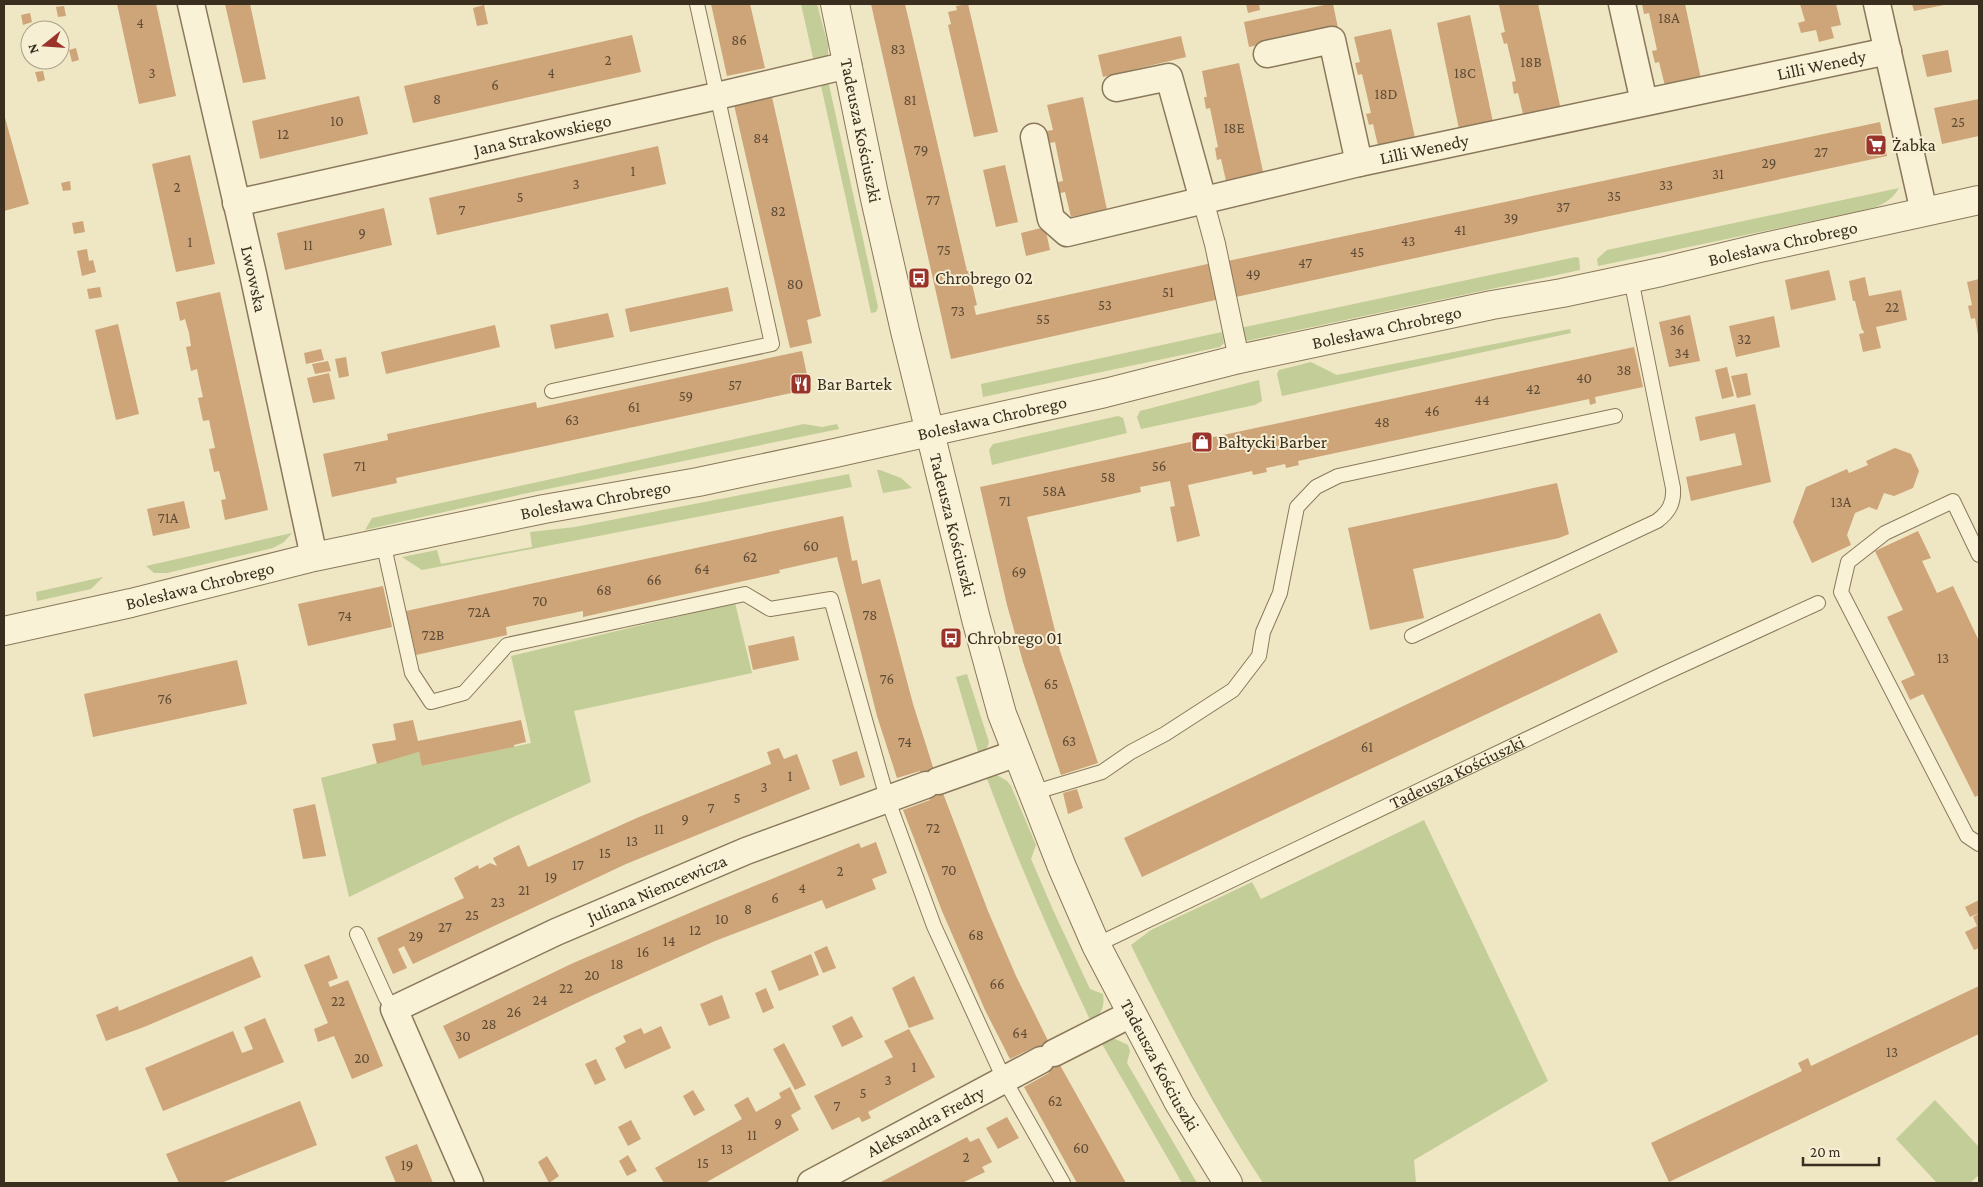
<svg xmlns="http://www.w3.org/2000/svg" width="1983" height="1187" font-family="'Crimson Pro',serif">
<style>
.green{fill:#c2cd97}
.building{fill:#cea479}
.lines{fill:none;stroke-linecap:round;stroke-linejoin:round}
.service-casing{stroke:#8a785a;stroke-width:16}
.pedestrian-casing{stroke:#8a785a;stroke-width:22}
.minor-casing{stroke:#8a785a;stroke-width:29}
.tertiary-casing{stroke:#8a785a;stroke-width:30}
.service{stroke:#f9f2d7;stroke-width:14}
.pedestrian{stroke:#f9f2d7;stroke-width:20}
.minor{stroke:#f9f2d7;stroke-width:26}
.tertiary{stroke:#f9f2d7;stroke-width:28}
.labels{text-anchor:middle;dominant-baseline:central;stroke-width:4;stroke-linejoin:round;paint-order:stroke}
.number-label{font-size:15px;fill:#5f4c35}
.street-label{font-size:18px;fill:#3a2e1e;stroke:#f6efd4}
.poi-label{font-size:18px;fill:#3a2e1e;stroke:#f6efd4;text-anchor:start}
</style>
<rect width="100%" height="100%" fill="#efe6c4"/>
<path class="green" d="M801 4H817L828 45V55L821 61 814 62Z
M820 81H825L829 85 878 307 876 312 871 313Z
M1899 188C1891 202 1880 206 1865 210L1598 266 1597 259 1607 250Z
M1576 257 1579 258 1580 270 1246 341 1240 328Z
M1570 329 1571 333 1282 396 1277 374 1279 370 1311 362 1337 375Z
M1222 332 1224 343 1220 347 983 397 981 384Z
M1259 380 1262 401 1255 405 1141 429 1137 417 1140 411Z
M1118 416 1123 418 1127 433 992 465 989 450 993 444Z
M804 424 822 427 837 424 839 429 523 494 365 530 372 518Z
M877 470H880L901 478 912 488 883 493Z
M849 474 852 487 422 570 402 557 437 550 441 564 532 547 530 532 575 527Z
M292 533 284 542 273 548 167 573H154L146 566Z
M103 577 91 589 37 601 36 592Z
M735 603 752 673 574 711 591 782 509 819 349 897 321 778 419 752 423 766 531 743 511 656Z
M967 674 989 742C987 748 986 753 979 755L956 677Z
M997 775 1007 781 1011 786 1036 845 1031 859 1053 910 1090 989 1103 994C1105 1007 1101 1015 1091 1022 1053 941 1017 860 986 776Z
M1424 820 1548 1081 1414 1160 1416 1183H1263C1213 1107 1171 1027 1131 945L1151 930 1252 882 1261 899Z
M1111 1037 1128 1045 1130 1051 1127 1063 1197 1183H1182L1102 1044 1101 1041Z
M1935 1100 1979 1147V1175L1970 1183H1937L1896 1139Z"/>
<path class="building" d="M117 4H156L176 96 139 104Z
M225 4H250L266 79 243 83Z
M711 4H750L765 68 727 76Z
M871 4H905L967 271H969L977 305 974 306 976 315 1212 263 1220 299 951 359Z
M968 4 998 132 974 137 948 25 951 24 948 12 957 10 956 6Z
M1246 4H1259L1260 10 1248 13Z
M1329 4H1333L1338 28 1249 47 1244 22Z
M1505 4H1538L1561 110 1524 118 1518 93 1514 94 1512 82 1516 81 1507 43 1504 44 1501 33 1505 32 1499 5Z
M1642 4H1685L1701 79 1665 86 1659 62 1655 63 1652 51 1657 50 1649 13 1644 14Z
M1800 4H1836L1841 25 1831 27 1834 38 1819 42 1816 30 1801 33 1798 23 1805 21Z
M1912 4H1944V5L1914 11Z
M484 5 488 24 477 26 473 8Z
M64 6 66 16 58 17 56 7Z
M30 13 32 22 23 25 21 15Z
M1470 15 1493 122 1459 129 1437 23Z
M1391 29 1416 142 1379 150 1373 124 1369 125 1366 114 1371 113 1362 74 1358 75 1355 63 1360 62 1354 37Z
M632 35 641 72 413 123 404 86Z
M1181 36 1186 57 1103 77 1098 55Z
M76 48 79 60 72 62 69 50Z
M1948 50 1952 72 1927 77 1922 55Z
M33 60H41L42 64 34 66Z
M1239 63 1264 176 1227 185 1221 159 1217 160 1215 148 1218 147 1210 108 1206 109 1204 97H1207L1202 71Z
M43 71 45 80 38 82 35 72Z
M359 96 368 134 260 159 252 121Z
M772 97 821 316 807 320 812 343 790 348 734 105Z
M1083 97 1107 210 1071 217 1065 192 1060 193 1058 182 1063 181 1055 142 1050 143 1047 131 1053 130 1047 105Z
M1979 99V136L1942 144 1934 108Z
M4 114 29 204 4 211Z
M1880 122 1887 156 1231 298 1223 262Z
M658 146 666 184 437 235 429 198Z
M190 155 215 264 176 272 152 164Z
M1005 165 1018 222 996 227 983 170Z
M70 181 71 190 63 191 61 183Z
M384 208 392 245 285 270 277 233Z
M83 221 85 232 74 234 72 223Z
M1045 227 1050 250 1026 256 1021 233Z
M87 249 89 261 93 260 96 272 82 276 77 251Z
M1829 270 1836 300 1791 310 1785 280Z
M1865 277 1869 296 1901 290 1907 320 1876 327 1881 348 1863 352 1859 334 1864 333 1863 330H1862L1855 301H1853L1849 281Z
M1979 279V335H1978L1975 318 1971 319 1968 306 1972 305 1967 282Z
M100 287 102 297 89 299 87 289Z
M728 287 733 311 630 332 625 309Z
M220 292 268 510 225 520 221 500 226 499 219 471 214 472 209 449 215 448 209 420 203 421 198 398 203 397 200 384 197 369 191 371 186 347 191 346 189 333 185 319 180 321 176 302Z
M608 313 614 337 555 349 550 325Z
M1690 315 1700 361 1669 367 1659 322Z
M1774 316 1780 347 1736 357 1729 326Z
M118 324 139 414 116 420 95 330Z
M495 325 500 347 386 374 381 352Z
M1634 347 1643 387 1595 397 1596 403 1590 405 1589 399 1298 461 1299 465 1286 468 1285 464 1266 468 1267 472 1253 475 1252 471 1188 485 1200 536 1177 542 1170 507 1175 506 1170 481 1140 487 1141 492 1027 517 1060 651 1098 763 1061 775 1023 662 1007 605 980 487Z
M321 349 324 360 306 364 304 353Z
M802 351 810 389 396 478 397 483 332 497 323 454 388 440 387 434 536 402 537 408Z
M346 357 349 376 339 378 335 359Z
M328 361 331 371 315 374 312 364Z
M1727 367 1734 396 1722 399 1715 370Z
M329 373 335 399 313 403 307 378Z
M1747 373 1751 395 1737 398 1731 376Z
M1755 404 1771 482 1691 501 1686 477 1742 465 1735 433 1700 441 1695 417Z
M1895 448 1911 454 1919 471 1913 488 1894 496 1884 493 1877 510 1869 507 1855 513 1847 535 1851 545 1812 563 1793 522 1806 487 1847 469 1849 473 1868 465 1866 461Z
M1557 483 1569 534 1559 538 1413 569 1424 618 1370 630 1348 528Z
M184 501 190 528 153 536 147 509Z
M843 516 852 561 857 560 862 584 880 579 913 704 933 767 988 911 1016 976 1061 1067 1126 1183H1077L1024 1087 1049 1073 1035 1047 1010 1059 985 1010 942 911 903 810 930 800 920 771 897 778 877 716 837 557 779 570 780 573 583 617V611L506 627 507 635 416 655 406 611Z
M1918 531 1931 558 1922 561 1937 593 1953 586 1979 641V795L1975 797 1923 694 1910 700 1901 681 1915 675 1887 617 1903 610 1875 551Z
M383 586 392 627 308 646 298 604Z
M1600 613 1618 652 1142 877 1124 838Z
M794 636 799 660 753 670 748 646Z
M237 660 247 704 93 737 84 694Z
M413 720 418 741 521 720 526 742 514 745V747L422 766 419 752 377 764 372 744 396 740 393 724Z
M779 748 784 759 797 754 810 789 626 864 413 964 404 946 398 949 407 968 393 974 377 938 464 898 454 878 478 865 479 869 490 863 497 866 493 858 519 845 528 867 639 817 771 764 767 752Z
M857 751 865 777 840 786 832 760Z
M1077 789 1083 808 1068 814 1063 793Z
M315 804 326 856 303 859 293 809Z
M876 842 887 873 872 879 876 889 826 909 822 900 715 941 587 998 459 1059 443 1026 571 964 701 908 859 843 861 848Z
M1979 900V913L1970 917 1965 907Z
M1979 913V948L1974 950 1965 932 1977 926 1973 917Z
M827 946 836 968 823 973 814 952Z
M811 954 819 975 779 991 771 971Z
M329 955 338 978 328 982 330 987 348 980 383 1066 352 1079 334 1036 318 1042 314 1029 328 1023 304 965Z
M252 956 261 977 144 1027 106 1041 96 1015 118 1006 119 1011Z
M914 976 934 1019 909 1028 892 988Z
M1979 986V1034L1669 1182 1651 1143 1802 1071 1798 1063 1808 1058 1811 1066Z
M766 988 774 1008 763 1013 755 993Z
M722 995 730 1018 709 1026 700 1004Z
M852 1016 863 1037 842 1047 832 1026Z
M265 1018 284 1062 163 1111 145 1068 233 1031 242 1053 253 1049 244 1027Z
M661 1026 671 1048 625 1069 615 1048 626 1042 623 1036 641 1028 644 1034Z
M909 1029 935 1077 868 1112 871 1118 862 1122 859 1117 832 1130 814 1096 893 1057 884 1041Z
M784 1043 806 1085 795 1090 773 1049Z
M596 1059 606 1080 595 1085 585 1064Z
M790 1087 801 1109 791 1115 799 1130 705 1183H664L655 1168 742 1119 734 1105 748 1097 756 1112 781 1098 779 1093Z
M693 1090 705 1110 694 1116 683 1096Z
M300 1101 317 1145 221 1183H179L166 1154Z
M1007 1117 1019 1138 998 1149 986 1128Z
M631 1120 641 1139 628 1146 618 1127Z
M967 1137 970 1142 979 1138 992 1162 982 1167 985 1172 962 1183H879Z
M417 1144 433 1183H396L385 1157Z
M628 1155 637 1171 627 1176 619 1161Z
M547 1156 559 1176 549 1183 538 1162Z"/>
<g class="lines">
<g class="service-casing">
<g id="service">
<path d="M552 391 772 344 697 4"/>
<path d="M383 542 412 673 431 702 464 693 507 645 745 594 770 609 831 599 887 798 934 926 1004 1079 1063 1183"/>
<path d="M1979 555 1953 501 1885 533 1848 562 1841 592 1967 836 1979 844"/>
<path d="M1412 636 1657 521C1669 512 1674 503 1673 488L1631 279"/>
<path d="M1032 793 1102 772 1131 752 1165 734 1233 690 1259 656 1263 632 1280 593 1297 507 1316 487 1338 476 1615 416"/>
<path d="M357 934 386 998 394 1009"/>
<path id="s1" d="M1096 945 1663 674 1818 603"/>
</g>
</g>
<g class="pedestrian-casing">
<path id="pedestrian" d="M1203 200 1215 244 1239 359"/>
</g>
<g class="minor-casing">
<g id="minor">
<path id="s2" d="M191 4 253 274 314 557"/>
<path d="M1622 4 1644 102"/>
<path d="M1877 4 1924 212"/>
<path d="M1267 54 1332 40 1359 163"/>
<path d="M1116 88 1169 77 1203 200"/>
<path id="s3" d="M1034 137 1051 219 1067 233 1359 163 1888 51"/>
<path id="s4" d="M236 203 717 96 848 65"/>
<path d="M938 781 1017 753"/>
<path d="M1054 1053 1131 1014"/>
<path id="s5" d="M470 1183 394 1009 556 932 746 851 926 785"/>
<path id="s6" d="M811 1183 1041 1060"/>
</g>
</g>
<g class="tertiary-casing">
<g id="tertiary">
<path id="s7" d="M835 4 875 199 905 331 976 619 1002 714 1062 867 1096 945 1179 1103 1228 1183"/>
<path id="s8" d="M4 631 131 603 314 557 544 509 698 482 835 453 1105 393 1239 359 1492 305 1562 293 1661 272 1760 248 1979 200"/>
</g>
</g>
<use href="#service" class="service"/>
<use href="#pedestrian" class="pedestrian"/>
<use href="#minor" class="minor"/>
<use href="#tertiary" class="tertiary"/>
</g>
<defs>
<g id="supermarket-square" transform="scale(1.125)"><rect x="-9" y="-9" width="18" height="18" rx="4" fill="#9a3329" stroke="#f6efd4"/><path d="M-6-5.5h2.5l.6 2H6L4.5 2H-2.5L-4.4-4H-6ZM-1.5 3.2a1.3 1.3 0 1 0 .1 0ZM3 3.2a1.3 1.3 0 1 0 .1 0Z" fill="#fff"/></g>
<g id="bus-square" transform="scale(1.125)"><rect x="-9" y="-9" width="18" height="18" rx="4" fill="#9a3329" stroke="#f6efd4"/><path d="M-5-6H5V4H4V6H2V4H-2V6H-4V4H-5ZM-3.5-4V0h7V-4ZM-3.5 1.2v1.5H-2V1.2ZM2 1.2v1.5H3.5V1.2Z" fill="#fff"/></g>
<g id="restaurant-square" transform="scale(1.125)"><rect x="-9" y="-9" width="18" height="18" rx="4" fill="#9a3329" stroke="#f6efd4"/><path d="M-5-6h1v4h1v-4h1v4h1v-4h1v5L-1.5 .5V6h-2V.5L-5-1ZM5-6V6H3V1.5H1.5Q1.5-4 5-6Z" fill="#fff"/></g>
<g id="shop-square" transform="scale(1.125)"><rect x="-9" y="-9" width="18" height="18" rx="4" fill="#9a3329" stroke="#f6efd4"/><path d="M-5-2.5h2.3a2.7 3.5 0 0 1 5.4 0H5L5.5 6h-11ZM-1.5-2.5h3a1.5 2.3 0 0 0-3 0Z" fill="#fff"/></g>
</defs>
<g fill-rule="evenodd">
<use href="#supermarket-square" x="1876" y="145"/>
<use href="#bus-square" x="919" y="278"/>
<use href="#restaurant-square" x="801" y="384"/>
<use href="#shop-square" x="1202" y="442"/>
<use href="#bus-square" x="951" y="638"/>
</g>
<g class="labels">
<g class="number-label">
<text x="1669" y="18">18A</text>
<text x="140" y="23">4</text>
<text x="739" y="40">86</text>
<text x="898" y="49">83</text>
<text x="608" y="60">2</text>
<text x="1531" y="62">18B</text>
<text x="152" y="73">3</text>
<text x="551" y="73">4</text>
<text x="1465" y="73">18C</text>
<text x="495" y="85">6</text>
<text x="1386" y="94">18D</text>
<text x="437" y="99">8</text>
<text x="910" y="100">81</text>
<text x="337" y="121">10</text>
<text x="1958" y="122">25</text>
<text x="1234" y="128">18E</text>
<text x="283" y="134">12</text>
<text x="761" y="138">84</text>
<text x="921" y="150">79</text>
<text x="1821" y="152">27</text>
<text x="1769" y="163">29</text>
<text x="633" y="171">1</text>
<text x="1718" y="174">31</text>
<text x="576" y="184">3</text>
<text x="1666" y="185">33</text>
<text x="177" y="187">2</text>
<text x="1614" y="196">35</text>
<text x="520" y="197">5</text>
<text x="933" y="200">77</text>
<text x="1563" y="207">37</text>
<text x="462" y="210">7</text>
<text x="778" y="211">82</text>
<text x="1511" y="218">39</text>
<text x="1460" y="230">41</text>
<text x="362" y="233">9</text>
<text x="1408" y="241">43</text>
<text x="190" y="242">1</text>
<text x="308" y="245">11</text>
<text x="944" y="250">75</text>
<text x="1357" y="252">45</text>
<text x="1305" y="263">47</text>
<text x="1253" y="274">49</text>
<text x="795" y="284">80</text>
<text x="1168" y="292">51</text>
<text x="1105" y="305">53</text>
<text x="1892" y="307">22</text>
<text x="958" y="311">73</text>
<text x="1043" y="319">55</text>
<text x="1677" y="330">36</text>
<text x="1744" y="339">32</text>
<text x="1682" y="353">34</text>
<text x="1624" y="370">38</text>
<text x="1584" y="378">40</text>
<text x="735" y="385">57</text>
<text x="1533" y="389">42</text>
<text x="686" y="396">59</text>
<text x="1482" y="400">44</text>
<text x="634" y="407">61</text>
<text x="1432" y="411">46</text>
<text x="572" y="420">63</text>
<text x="1382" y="422">48</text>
<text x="360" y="466">71</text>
<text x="1159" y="466">56</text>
<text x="1108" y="477">58</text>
<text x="1054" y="491">58A</text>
<text x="1005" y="501">71</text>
<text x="1841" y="502">13A</text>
<text x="168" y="518">71A</text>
<text x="811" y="546">60</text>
<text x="750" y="557">62</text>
<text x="702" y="569">64</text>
<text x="1019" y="572">69</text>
<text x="654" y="580">66</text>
<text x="604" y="590">68</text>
<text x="540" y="601">70</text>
<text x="479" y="612">72A</text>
<text x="870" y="615">78</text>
<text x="345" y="616">74</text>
<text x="433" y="635">72B</text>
<text x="1943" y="658">13</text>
<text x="887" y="679">76</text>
<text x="1051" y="684">65</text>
<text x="165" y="699">76</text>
<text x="1069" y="741">63</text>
<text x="905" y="742">74</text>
<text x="1367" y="747">61</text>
<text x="790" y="776">1</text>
<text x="764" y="787">3</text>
<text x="737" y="798">5</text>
<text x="711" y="808">7</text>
<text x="685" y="819">9</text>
<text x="933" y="828">72</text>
<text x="659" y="829">11</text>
<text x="632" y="841">13</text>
<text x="605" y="853">15</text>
<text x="578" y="865">17</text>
<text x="949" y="870">70</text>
<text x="840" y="871">2</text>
<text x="551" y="877">19</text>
<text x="802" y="888">4</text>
<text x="524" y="890">21</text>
<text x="775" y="898">6</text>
<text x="498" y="902">23</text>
<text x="748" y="909">8</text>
<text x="472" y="915">25</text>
<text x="722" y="919">10</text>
<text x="445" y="927">27</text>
<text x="695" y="930">12</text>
<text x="976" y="935">68</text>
<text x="416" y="936">29</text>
<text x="669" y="941">14</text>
<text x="643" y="952">16</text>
<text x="617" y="964">18</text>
<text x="592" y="975">20</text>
<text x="997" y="984">66</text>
<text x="566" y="988">22</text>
<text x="540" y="1000">24</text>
<text x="338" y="1001">22</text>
<text x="514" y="1012">26</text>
<text x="489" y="1024">28</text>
<text x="1020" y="1033">64</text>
<text x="463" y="1036">30</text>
<text x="1892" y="1052">13</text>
<text x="362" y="1058">20</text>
<text x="914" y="1067">1</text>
<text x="888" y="1080">3</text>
<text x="863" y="1093">5</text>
<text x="1055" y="1101">62</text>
<text x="837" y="1106">7</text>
<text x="778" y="1123">9</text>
<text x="752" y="1135">11</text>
<text x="1081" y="1148">60</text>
<text x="727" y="1149">13</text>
<text x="966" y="1157">2</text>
<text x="703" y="1163">15</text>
<text x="407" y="1165">19</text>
</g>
<g class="street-label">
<text stroke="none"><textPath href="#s3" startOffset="878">Lilli Wenedy</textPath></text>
<text stroke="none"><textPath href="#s7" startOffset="129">Tadeusza Kościuszki</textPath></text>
<text stroke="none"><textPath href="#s4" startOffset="314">Jana Strakowskiego</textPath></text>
<text stroke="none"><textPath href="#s3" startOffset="472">Lilli Wenedy</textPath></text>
<text stroke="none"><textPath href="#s8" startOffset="1821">Bolesława Chrobrego</textPath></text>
<text stroke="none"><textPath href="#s2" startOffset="282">Lwowska</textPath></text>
<text stroke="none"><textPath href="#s8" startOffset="1416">Bolesława Chrobrego</textPath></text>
<text stroke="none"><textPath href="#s8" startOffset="1011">Bolesława Chrobrego</textPath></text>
<text stroke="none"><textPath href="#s8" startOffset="606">Bolesława Chrobrego</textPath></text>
<text stroke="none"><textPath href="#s7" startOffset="534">Tadeusza Kościuszki</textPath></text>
<text stroke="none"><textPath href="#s8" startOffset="201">Bolesława Chrobrego</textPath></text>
<text stroke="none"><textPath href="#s1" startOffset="400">Tadeusza Kościuszki</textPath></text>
<text stroke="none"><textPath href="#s5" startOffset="479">Juliana Niemcewicza</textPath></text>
<text stroke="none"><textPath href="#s7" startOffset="1115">Tadeusza Kościuszki</textPath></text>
<text stroke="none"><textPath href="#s6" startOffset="130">Aleksandra Fredry</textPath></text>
</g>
<g class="poi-label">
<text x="1892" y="145">Żabka</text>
<text x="935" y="278">Chrobrego 02</text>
<text x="817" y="384">Bar Bartek</text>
<text x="1218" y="442">Bałtycki Barber</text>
<text x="967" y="638">Chrobrego 01</text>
</g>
</g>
<rect width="1983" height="1187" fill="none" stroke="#3a2e1e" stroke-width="10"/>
<g transform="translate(45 45) rotate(253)"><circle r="24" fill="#f6efd4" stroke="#aba28b"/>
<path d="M0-4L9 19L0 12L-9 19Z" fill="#9a3329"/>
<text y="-8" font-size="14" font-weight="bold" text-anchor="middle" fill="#3a2e1e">N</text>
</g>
<path d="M1803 1157v8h76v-8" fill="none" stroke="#3a2e1e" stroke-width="2.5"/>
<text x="1810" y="1157" font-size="15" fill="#3a2e1e" stroke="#f6efd4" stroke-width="4" paint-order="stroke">20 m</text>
</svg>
